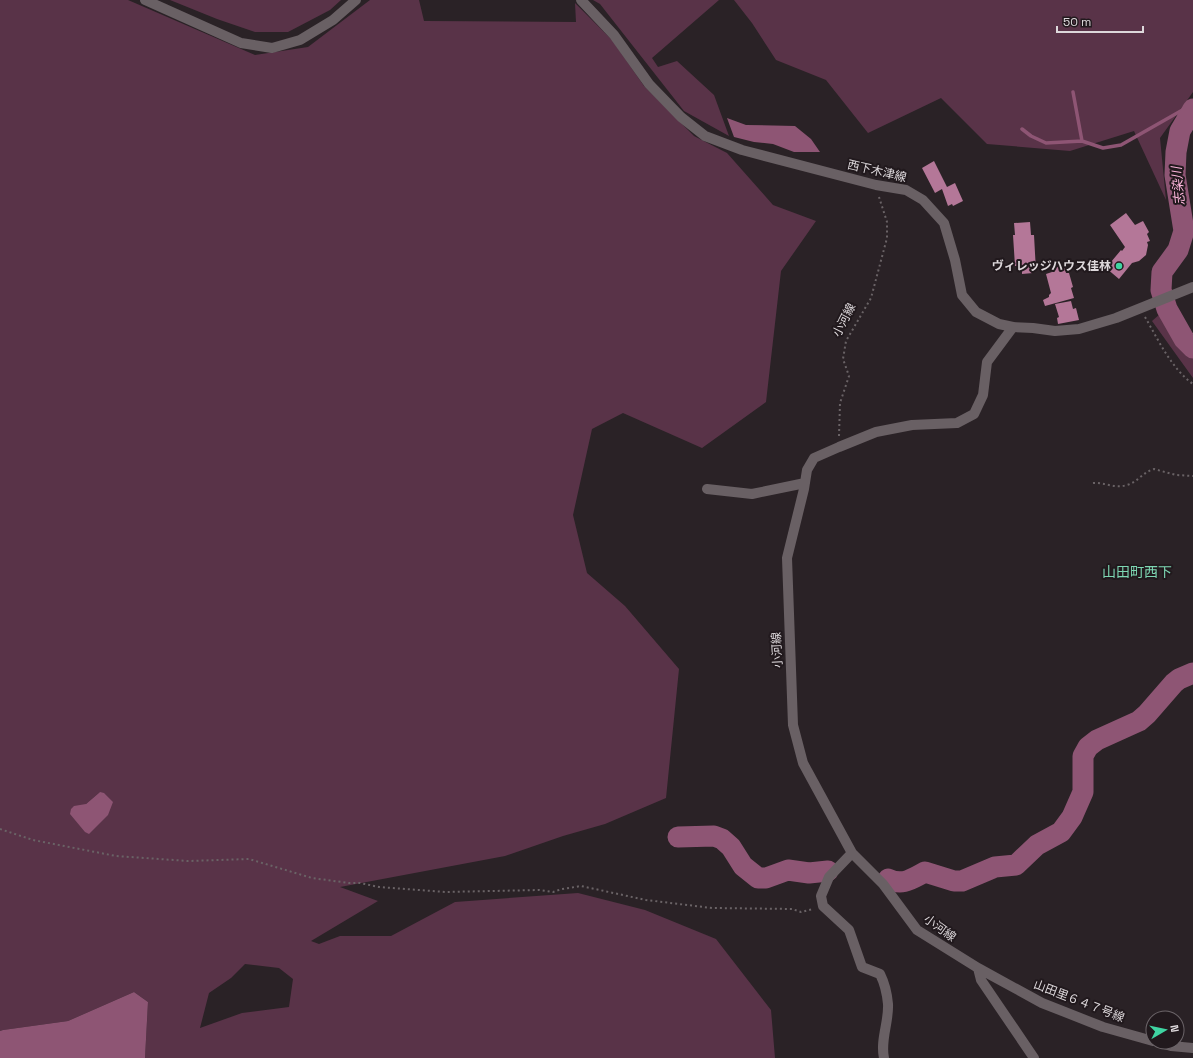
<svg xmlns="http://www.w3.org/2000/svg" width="1193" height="1058" font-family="'Space Grotesk','Noto Sans JP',sans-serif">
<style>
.green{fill:#593348;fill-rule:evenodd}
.water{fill:#8e5574}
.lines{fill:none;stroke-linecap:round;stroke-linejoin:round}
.stream{stroke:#8e5574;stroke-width:3.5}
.river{stroke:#8e5574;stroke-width:21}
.building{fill:#b47798}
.path{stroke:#6a6366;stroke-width:2;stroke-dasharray:2 3;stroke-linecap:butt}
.street{stroke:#696064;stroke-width:10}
.secondary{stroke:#696064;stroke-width:10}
.poi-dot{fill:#3fd4a2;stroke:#21191d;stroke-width:1.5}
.labels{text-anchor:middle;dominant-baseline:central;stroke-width:4;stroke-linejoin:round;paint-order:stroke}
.street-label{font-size:12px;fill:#ddd8db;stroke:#21191d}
.poi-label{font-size:12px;font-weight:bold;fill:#ddd8db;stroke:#21191d;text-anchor:end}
.water-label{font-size:13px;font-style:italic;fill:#feb7dd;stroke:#21191d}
.quarter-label{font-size:14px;fill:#7dd6b2;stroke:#21191d}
</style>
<rect width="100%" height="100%" fill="#2a2226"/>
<path class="green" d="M0 0H128L255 55 308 47 370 0H419L424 21 576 22 575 3 612 40 644 86 694 136 727 153 773 205 816 221 781 271 766 402 702 448 623 413 592 429 573 515 587 573 625 606 679 669 666 798 605 824 563 836 505 856 340 887 378 901 311 941 319 944 340 936H391L455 902 578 893 645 910 716 939 771 1010 775 1058H145L148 1002 134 992 68 1021 3 1030 0 1031ZM100 792 85 832 86 804ZM245 964 279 968 293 979 289 1007 242 1013 200 1028 209 993 231 978Z
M170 0H341L330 10 288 32H255L217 19Z
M593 0H719L652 58 658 67 677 61 714 95 729 136 684 111 600 4Z
M734 0H1193V92L1160 138 1166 200 1134 131 1070 151 987 144 941 98 868 133 826 80 776 60 752 23Z
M1160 314 1193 355V378L1152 321Z"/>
<path class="water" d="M727 118 746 125 795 126 811 139 820 152H794L773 144 754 142 734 137Z
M100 792 104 793 113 802 108 815 89 834 85 832 70 814 71 809 74 806 86 804Z
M134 992 148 1002 145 1058H0V1031L3 1030 68 1021Z"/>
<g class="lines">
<path class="stream" d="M1073 92 1082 141
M1022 129 1031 136 1046 143 1082 141 1103 148 1121 145 1193 104"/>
<path class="river" d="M1193 109 1180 131 1176 152 1175 175 1184 231 1178 250 1162 272 1161 290 1167 309 1184 339 1193 348
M678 837 714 836 722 839 731 847 743 866 758 878H766L788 870 809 873 828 871
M888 879C903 886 911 879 925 872L954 881H962L995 867 1016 865 1037 845 1061 832 1072 817 1083 792V756L1088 747 1097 740 1139 721 1147 714 1174 683 1179 679 1193 673"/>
</g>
<path class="building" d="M934 161 947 187 955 183 963 201 953 206 952 204 948 206 942 189 935 193 922 168Z
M1126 213 1135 225 1143 221 1149 232 1147 234 1150 241 1147 242 1148 245 1146 255 1139 261 1132 263 1119 279 1106 268 1121 250 1122 251 1125 247 1110 225Z
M1030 222 1031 235H1034L1036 271H1033V273L1022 274V271H1020V266H1015L1013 235H1015L1014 223Z
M1064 265 1066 273H1069L1073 287 1071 288 1074 298 1045 306 1043 300 1049 297V295L1051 293 1046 274 1052 272 1051 269Z
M1071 301 1073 309 1076 308 1079 320 1058 324 1057 318 1059 317 1055 304Z"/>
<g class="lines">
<path class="path" d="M1145 317C1159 341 1171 368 1193 384
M839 436 840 403 849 376 843 359 846 341 871 298 887 238V222L879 197
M1093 483C1104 482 1115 489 1127 485 1138 482 1143 472 1154 469L1176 475 1193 476
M0 829 33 840 116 856 188 861 249 859 312 878 349 883H360L379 887 445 892 539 890 553 892 562 889 581 886 646 900 712 908 792 909 801 912 813 909"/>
<path class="street" d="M1013 327 987 362 983 395 974 414 957 423 912 425 876 432 839 447 814 458 807 470 804 489 787 558 793 725 803 763 852 853 883 884 917 930 978 968 981 980 1034 1058
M707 489 752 494 805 483
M852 853 829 877 821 896 823 906 849 930 862 967 880 974C885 984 887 993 888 1004 889 1022 880 1040 884 1058
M978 968 1042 1003 1103 1027 1153 1041
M1158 1042 1171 1046 1193 1048"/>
<path class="secondary" d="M145 0 241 43 272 48 300 40 333 20 356 0
M581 0 614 35 649 84 681 117 705 136 742 150 876 185 906 190 923 200 944 223 955 260 962 295 976 312 999 324 1013 327 1033 328 1055 331 1079 329 1116 318 1193 287"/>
</g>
<circle class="poi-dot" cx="1119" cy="266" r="4"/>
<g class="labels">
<g class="street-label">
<text transform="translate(877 171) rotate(13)">西下木津線</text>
<text transform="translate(844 320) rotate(-63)">小河線</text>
<text transform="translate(777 650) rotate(-93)">小河線</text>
<text transform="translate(940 928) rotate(36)">小河線</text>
<text transform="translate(1079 1001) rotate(21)">山田里６４７号線</text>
</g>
<g class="poi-label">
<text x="1111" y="266">ヴィレッジハウス佳林</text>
</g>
<g class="water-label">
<text transform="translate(1178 186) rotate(-95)">志染川</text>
</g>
<g class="quarter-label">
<text x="1137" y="572">山田町西下</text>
</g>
</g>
<g transform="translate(1165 1030) rotate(81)"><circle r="19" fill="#21191d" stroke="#6c6569"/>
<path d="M0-3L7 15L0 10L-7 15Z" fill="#3fd4a2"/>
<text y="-6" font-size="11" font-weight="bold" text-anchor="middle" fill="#ddd8db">N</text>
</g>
<path d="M1057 26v6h86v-6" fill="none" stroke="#ddd8db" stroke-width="2"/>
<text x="1063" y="26" font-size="12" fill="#ddd8db" stroke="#21191d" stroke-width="3" paint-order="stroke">50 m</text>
</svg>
